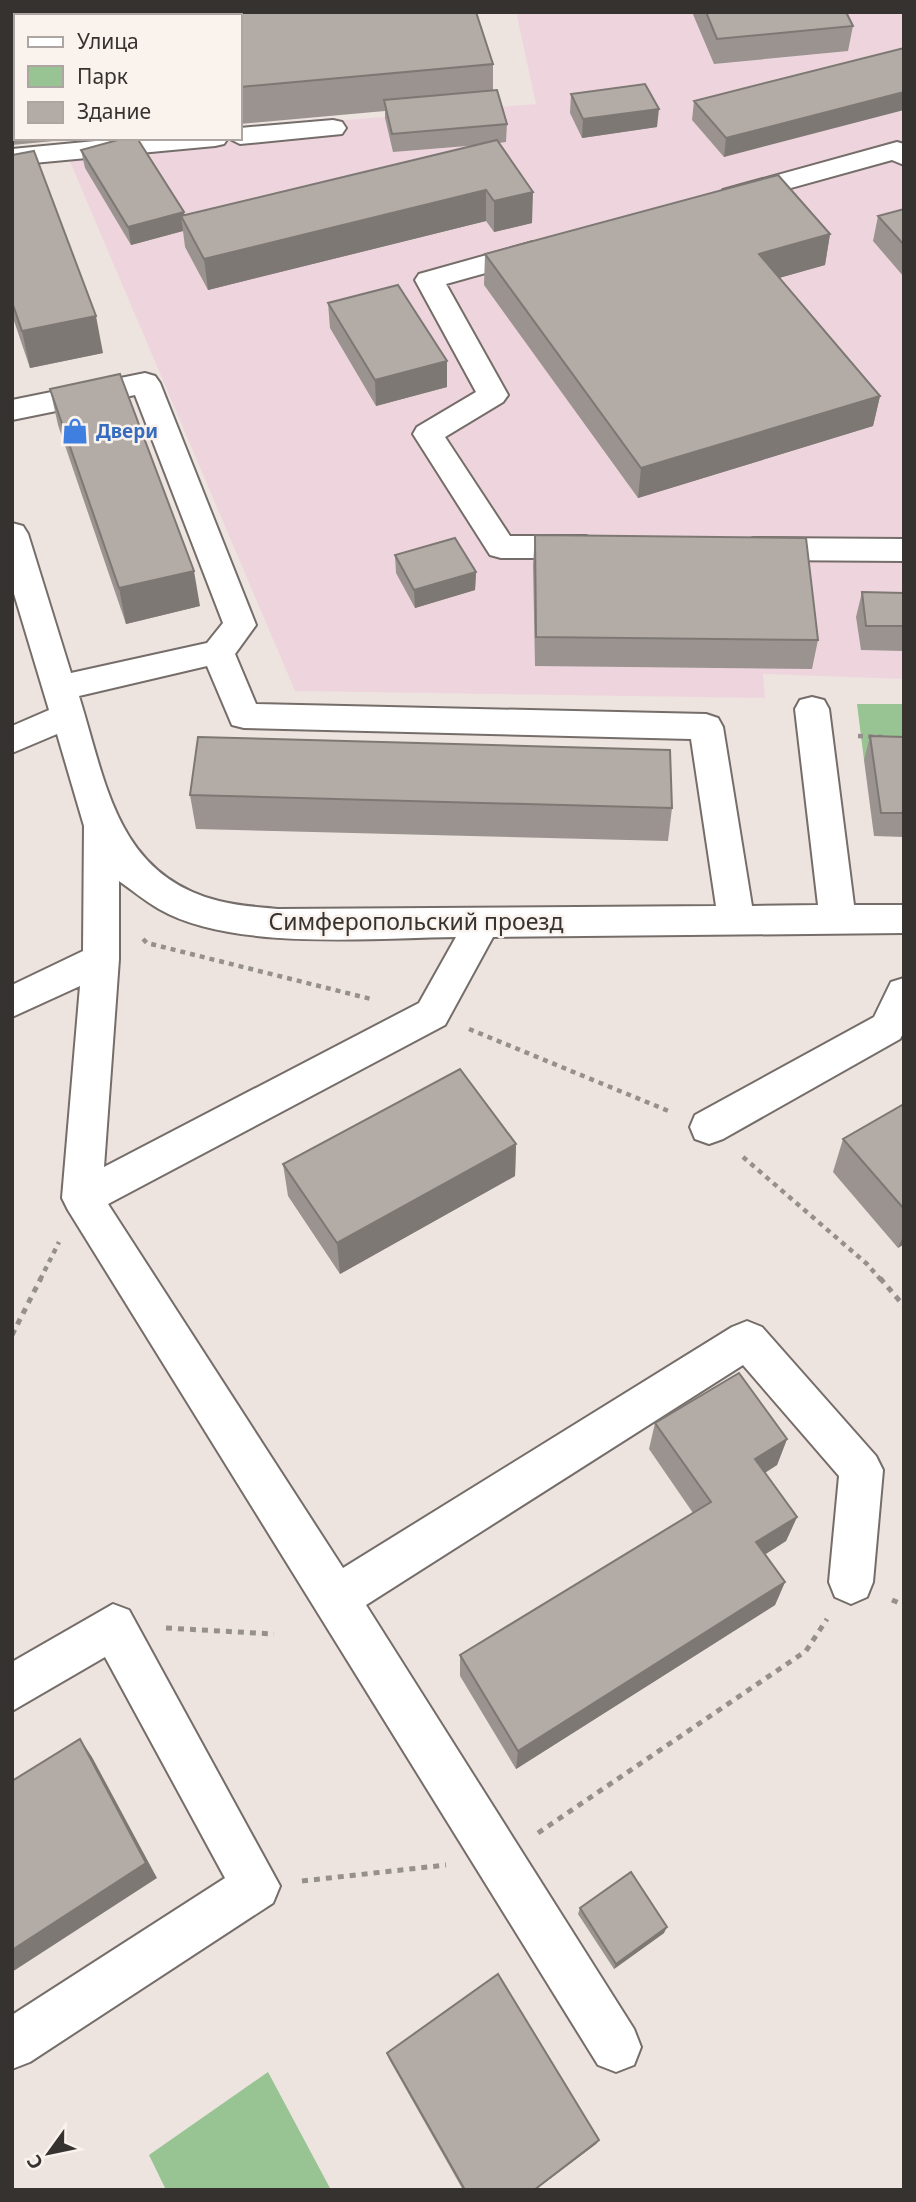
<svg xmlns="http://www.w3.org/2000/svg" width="916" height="2202" font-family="'Noto Sans',sans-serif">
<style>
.industrial{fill:#eed5dd}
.green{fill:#98c493}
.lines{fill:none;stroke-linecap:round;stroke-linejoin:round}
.minor-casing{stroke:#756d69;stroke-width:4}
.path-far1{stroke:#96908c;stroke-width:4.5;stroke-dasharray:5 5;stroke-linecap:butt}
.path{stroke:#96908c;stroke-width:5;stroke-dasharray:6 6;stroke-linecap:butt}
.minor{fill:#fff;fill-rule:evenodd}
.wall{fill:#9a938f}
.shaded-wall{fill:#7d7874}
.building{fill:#b3aba6;stroke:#7d7874;stroke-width:2}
.labels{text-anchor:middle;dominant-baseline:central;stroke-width:5;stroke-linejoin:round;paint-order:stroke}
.far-shop-label{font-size:19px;font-weight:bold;fill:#366cbe;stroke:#faf2ed;text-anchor:start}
.street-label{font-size:23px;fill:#363230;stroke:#faf2ed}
</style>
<rect width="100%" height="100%" fill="#ede4df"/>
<path class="industrial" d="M516 12H904V679L763 674 765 698 295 691 68 157 138 138H240V129L536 104Z"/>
<path class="green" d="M857 704H904V760H864Z
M268 2072 331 2190H166L149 2155Z"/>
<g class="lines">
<g class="minor-casing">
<path id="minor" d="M333 120 342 122 346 128 342 134 240 144 228 138H240V128Z
M127 138H228L224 144 215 146 12 165V149Z
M897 142 904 144V165L892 160 733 204 723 202 719 196 723 190Z
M533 242 543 245 547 251 543 257 446 284 508 395 503 402 445 437 510 536H585L596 539 601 547 596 555 585 558H501L490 555 413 434 417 427 476 392 415 280 419 274Z
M145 373 155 376 160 383 256 625 235 654 256 704 706 714 718 718 723 727 752 906 818 905 795 709 800 700 812 697 824 700 829 709 854 905H904V933L493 937 445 1025 108 1204 343 1568 732 1327 747 1321 762 1327 876 1456 883 1470 873 1582 867 1597 851 1604 835 1597 829 1582 839 1476 743 1365 366 1605 634 2029 641 2047 634 2065 616 2072 598 2065 68 1210 62 1198 80 986 12 1017V985L83 951 84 826 57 734 12 753V726L49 710 12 587V523L23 526 28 534 71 673 207 643 223 623 135 395 12 420V400ZM207 666 232 725 244 728 691 739 716 906 278 909C259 907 238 906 219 901 116 875 106 782 79 696ZM119 881C132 890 145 901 159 909 232 951 372 938 456 937L419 1003 104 1167 119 959Z
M754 538 904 539V561L754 560 743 557 738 549 743 541Z
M904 978V1032L900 1039 723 1139 709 1144 695 1139 690 1127 695 1115 874 1017 891 982Z
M113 1604 129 1610 280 1886 273 1903 30 2062 12 2069V2015L225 1878 105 1657 12 1711V1662Z"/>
</g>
<path class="path-far1" d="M858 736 884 737
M143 939 147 943 371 999
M469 1029 671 1112
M743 1157 867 1264 881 1280
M40 1280 59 1242"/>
<path class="path" d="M880 1278 904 1306
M12 1335 41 1278
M892 1600 904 1605
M166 1628 274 1634
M538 1833 806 1651 827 1619
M302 1881 446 1865"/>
<use href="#minor" class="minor"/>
</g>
<path class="wall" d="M12 12H73V16H16V138H85L12 145Z
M692 12H846L853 26 848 51 714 64Z
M240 16 493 64V91L507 124 506 142 499 143 532 223 494 232 486 221 208 290 185 247 183 231 131 245 85 168 81 150 184 215 479 145 393 152 385 118V111L240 124Z
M904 48 724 157 692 120 694 101Z
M571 94 657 127 582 138 570 113Z
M12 155 103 353 30 368 12 315Z
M904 209V277L873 241 878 216Z
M830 234 825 265 779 278 880 396 873 426 638 498 484 285 485 254Z
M328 303 447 361V387L376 406 330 328Z
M50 389 200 606 126 624 58 425Z
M535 535 818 640 812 669 535 666 533 565Z
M395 555 476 572 475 590 415 608 396 573Z
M862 592 904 593V651L861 650 856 617Z
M870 736 904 737V837L874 836 864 760Z
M190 795 672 808 668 841 196 829Z
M904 1104V1244L898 1248 833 1172 843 1139Z
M516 1144 515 1176 340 1274 288 1196 283 1164Z
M655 1423 787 1439 777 1465 765 1473 797 1517 786 1541 765 1554 785 1582 775 1605 516 1769 460 1676V1655L693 1513 649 1449Z
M580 1908 664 1933 614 1969 578 1914Z
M387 2053 599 2140 596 2144 535 2190H463L389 2059Z"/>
<path class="shaded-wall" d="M904 92V110L724 157 726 138Z
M659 109 657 127 582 138 583 119Z
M486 190V221L208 290 204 259Z
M533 192 532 223 494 232V201Z
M184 212 186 225 181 216 183 231 131 245 128 227Z
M830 234 825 265 754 285 759 254Z
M96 316 103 353 30 368 22 331Z
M447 361V387L376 406 375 380Z
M880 396 873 426 638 498 641 468Z
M194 571 200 606 126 624 119 588Z
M476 572 475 590 415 608 414 590Z
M516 1144 515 1176 340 1274 337 1243Z
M904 1234V1244L898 1248Z
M787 1439 777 1465 746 1484 755 1459Z
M797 1517 786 1541 747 1566 756 1542Z
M785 1582 775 1605 516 1769 518 1751Z
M80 1739 92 1757 157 1878 12 1972V1950Z
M667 1927 664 1933 614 1969 616 1964Z
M599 2140 596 2144 535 2190H534Z"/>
<path class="building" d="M12 12H72V16H16V107H12Z
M232 12H476L493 64 240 87V16H183Z
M706 12H846L853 26 717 39Z
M904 48V92L726 138 694 101Z
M645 84 659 109 583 119 571 94Z
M497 90 507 124 392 134 384 100Z
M125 138H137L184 212 128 227 81 150Z
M497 140 533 192 494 201 486 190 204 259 181 216Z
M34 151 96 316 22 331 12 302V155Z
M778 175 830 234 759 254 880 396 641 468 485 254Z
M904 209V245L878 216Z
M398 285 447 361 375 380 328 303Z
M120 374 194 571 119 588 50 389Z
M535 535 806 538 818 640 536 637Z
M455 538 476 572 414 590 395 555Z
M862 592 904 593V626H866Z
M870 736 904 737V813H881Z
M198 737 670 750 672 808 190 795Z
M460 1069 516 1144 337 1243 283 1164Z
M904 1104V1209L843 1139Z
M739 1373 787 1439 755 1459 797 1517 756 1542 785 1582 518 1751 460 1655 711 1502 655 1423Z
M80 1739 146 1863 12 1950V1781Z
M631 1872 667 1927 616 1964 580 1908Z
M498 1974 599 2140 534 2190H465L387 2053Z"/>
<defs>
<g id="shop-bare" transform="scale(2.1)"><path d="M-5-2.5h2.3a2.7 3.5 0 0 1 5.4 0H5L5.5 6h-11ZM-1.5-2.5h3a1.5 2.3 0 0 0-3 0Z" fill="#3f7fe0" stroke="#faf2ed" stroke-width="2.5" paint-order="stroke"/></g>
</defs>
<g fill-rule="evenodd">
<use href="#shop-bare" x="75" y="431"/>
</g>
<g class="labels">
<g class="far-shop-label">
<text x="96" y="431">Двери</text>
</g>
<g class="street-label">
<text x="416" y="921">Симферопольский проезд</text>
</g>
</g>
<rect width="916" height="2202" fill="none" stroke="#363230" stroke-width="28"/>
<rect x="14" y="14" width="228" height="126" fill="#faf2ed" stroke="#aca5a1" stroke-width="2"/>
<rect x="28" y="37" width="35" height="10" fill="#ffffff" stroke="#aca5a1" stroke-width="2"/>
<text x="77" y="49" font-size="21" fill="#363230">Улица</text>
<rect x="28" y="66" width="35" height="21" fill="#98c493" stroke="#aca5a1" stroke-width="2"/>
<text x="77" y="84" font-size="21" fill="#363230">Парк</text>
<rect x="28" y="102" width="35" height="21" fill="#b3aba6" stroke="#aca5a1" stroke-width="2"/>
<text x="77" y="119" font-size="21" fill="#363230">Здание</text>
<g transform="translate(49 2153) rotate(237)" stroke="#faf2ed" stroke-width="5" paint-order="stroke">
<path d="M0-5L12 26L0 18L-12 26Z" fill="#363230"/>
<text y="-10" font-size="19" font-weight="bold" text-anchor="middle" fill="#363230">С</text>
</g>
</svg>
